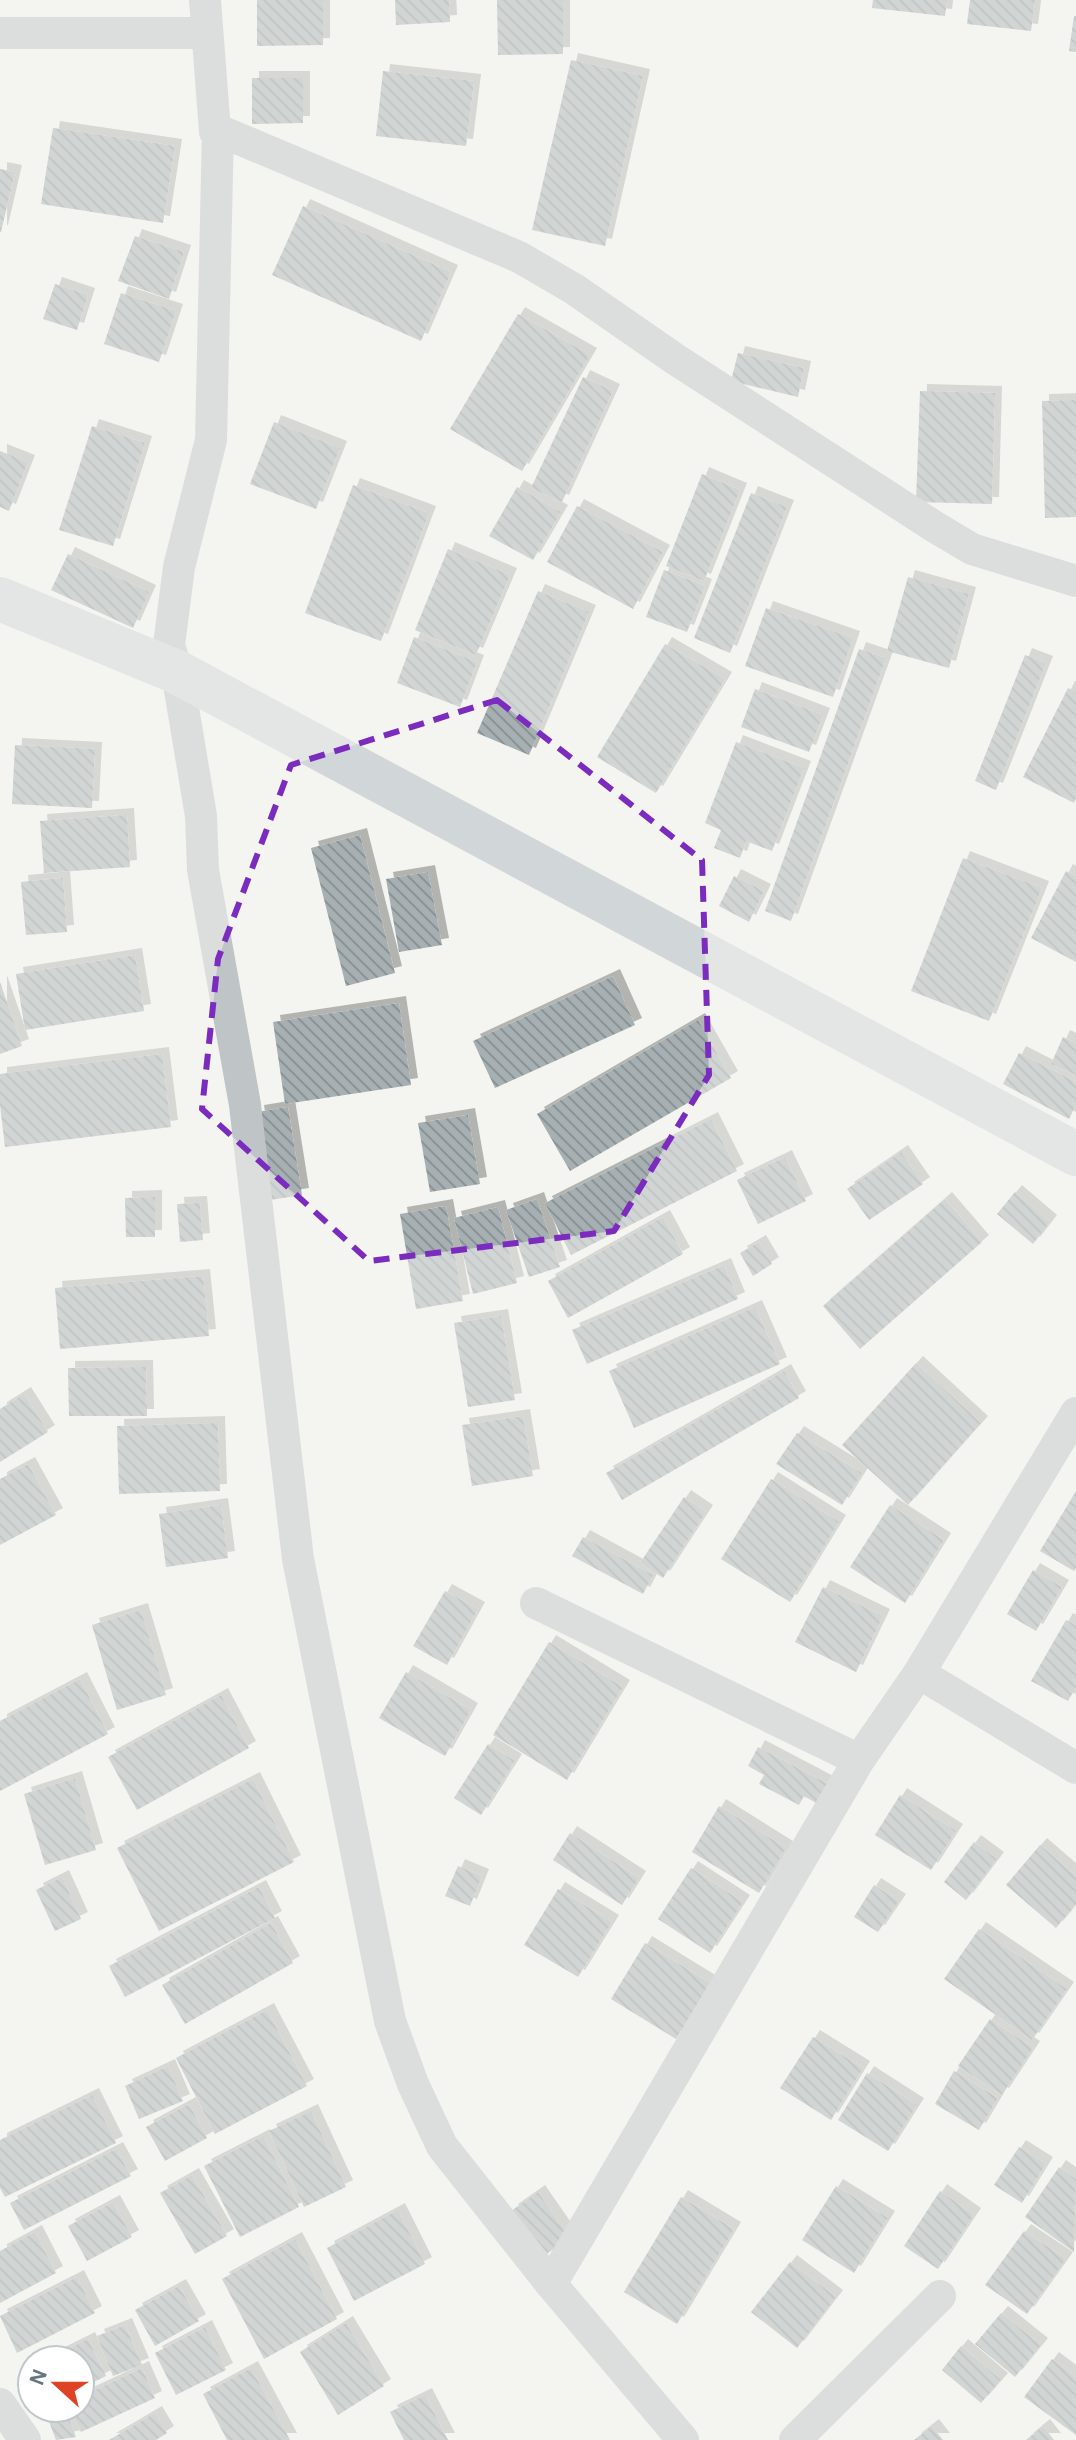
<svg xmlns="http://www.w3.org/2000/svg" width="1076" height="2440" font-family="'Alegreya Sans',sans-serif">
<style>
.building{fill:url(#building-back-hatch);filter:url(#shadow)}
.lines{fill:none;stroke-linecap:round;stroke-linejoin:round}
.street{stroke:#bfc4c6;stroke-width:32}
.secondary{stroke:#d1d6d9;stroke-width:44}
.marked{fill:none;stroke:#7b2cbf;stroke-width:6;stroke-dasharray:16 10;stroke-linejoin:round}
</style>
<defs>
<pattern id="building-back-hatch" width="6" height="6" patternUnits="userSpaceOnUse" patternTransform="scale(2)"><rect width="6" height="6" fill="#a6afb2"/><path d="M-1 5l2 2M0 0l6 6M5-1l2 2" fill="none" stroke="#8b9396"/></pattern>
<filter id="shadow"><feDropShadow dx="7" dy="-7" stdDeviation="0" flood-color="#0004"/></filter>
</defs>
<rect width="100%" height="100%" fill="#f4f4f0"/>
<path class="building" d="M257 0H323V45L257 46Z
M395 0H449L450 22 396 25Z
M497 0H563V54L498 55Z
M873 0H947L945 16 872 8Z
M970 0H1035L1031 31 967 24Z
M1074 16H1076V52L1069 51Z
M571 60 643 76 605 246 532 230Z
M383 71 474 81 466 146 376 136Z
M252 78H303V123L252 124Z
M53 128 175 146 163 223 41 204Z
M0 169 15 172 1 232H0Z
M303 206 451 272 421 341 272 275Z
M135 236 184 252 169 299 118 281Z
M55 284 88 295 77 330 43 319Z
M121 293 176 311 159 362 104 344Z
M518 314 590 355 522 471 450 429Z
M738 353 804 368 798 397 731 381Z
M583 377 613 391 562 502 531 488Z
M920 391 995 393 992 504 916 502Z
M1076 400V517L1045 518 1042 401Z
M274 422 340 448 316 509 250 484Z
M92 426 145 443 113 546 59 530Z
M0 451 28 462 9 511 0 507Z
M702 474 740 490 704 581 666 566Z
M353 485 429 513 381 641 305 613Z
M517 487 561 512 533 560 489 536Z
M751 493 787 507 730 653 694 638Z
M577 506 663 552 633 609 547 562Z
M448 549 510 575 476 655 415 630Z
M68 554 149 592 133 628 51 590Z
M664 570 705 586 687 632 646 617Z
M908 577 969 594 949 668 887 651Z
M538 591 589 612 529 755 477 733Z
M766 608 853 638 833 697 745 666Z
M414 637 477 662 460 707 397 683Z
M665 644 725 679 656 793 597 757Z
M859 649 886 658 791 921 765 911Z
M1025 655 1046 663 996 790 975 781Z
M1068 688 1076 692V798L1074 803 1023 777Z
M755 689 823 715 809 752 741 727Z
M736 742 804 768 772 851 746 841 740 858 714 848 721 830 705 823Z
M15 745 95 749 92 808 12 804Z
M127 815 130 867 44 873 40 821Z
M360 835 395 973 346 986 311 848Z
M963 858 1042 888 989 1021 911 991Z
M1066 871 1076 876V962L1031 938Z
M428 872 442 945 399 952 386 879Z
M734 876 764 891 749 922 719 906Z
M63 878 67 932 26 935 21 882Z
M135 955 144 1011 25 1030 16 974Z
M613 976 635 1025 495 1088 473 1041Z
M0 982 22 1046 0 1054Z
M399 1003 411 1085 285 1104 273 1022Z
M698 1020 731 1078 570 1171 537 1114Z
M1063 1037 1076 1043V1075L1051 1064Z
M1019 1053 1076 1082V1105L1069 1119 1003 1084Z
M162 1054 171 1127 5 1147 0 1105V1074Z
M288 1107 302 1195 270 1200 257 1112Z
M468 1115 480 1184 430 1192 418 1123Z
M711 1119 737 1171 571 1255 545 1203Z
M901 1152 923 1184 869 1220 847 1189Z
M785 1157 806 1201 758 1224 737 1180Z
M1015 1192 1050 1222 1033 1244 997 1214Z
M155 1197V1237H126L125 1198Z
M537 1199 560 1267 529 1277 506 1210Z
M945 1199 982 1242 860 1349 823 1306Z
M200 1203 203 1240 180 1242 177 1204Z
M446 1206 463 1301 416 1309 400 1214Z
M498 1207 517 1283 473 1294 454 1218Z
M663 1217 683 1254 568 1318 548 1281Z
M759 1242 772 1264 753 1276 740 1253Z
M724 1265 738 1299 587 1364 572 1330Z
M203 1276 209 1336 60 1349 55 1288Z
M755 1307 780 1364 634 1428 609 1371Z
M501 1316 515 1400 468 1407 454 1323Z
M916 1363 981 1423 908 1505 842 1445Z
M146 1367 147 1416H69L68 1368Z
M784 1371 799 1398 622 1500 606 1473Z
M24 1394 48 1432 0 1462V1409Z
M523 1416 533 1476 472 1486 462 1425Z
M218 1423 220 1491 119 1494 117 1426Z
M797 1433 862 1473 842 1505 776 1464Z
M28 1464 56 1515 0 1545V1479Z
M771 1479 839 1522 790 1602 721 1559Z
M1076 1491V1568L1074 1571 1040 1551Z
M684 1497 706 1512 663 1578 640 1563Z
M221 1505 228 1558 166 1567 159 1514Z
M890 1505 944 1540 905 1603 850 1567Z
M583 1537 653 1575 643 1594 572 1556Z
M1033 1570 1062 1587 1036 1631 1007 1614Z
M823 1587 883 1616 856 1672 795 1642Z
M445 1591 478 1609 447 1665 413 1646Z
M141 1610 166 1695 117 1710 92 1625Z
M1066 1620 1076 1625V1687L1068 1701 1031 1681Z
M549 1642 623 1687 567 1780 493 1735Z
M406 1672 471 1710 445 1756 379 1718Z
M80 1679 108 1734 0 1791V1721Z
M221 1695 249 1748 137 1810 108 1757Z
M488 1744 515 1761 481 1815 454 1798Z
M758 1747 834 1787 823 1807 804 1796 799 1805 759 1784 764 1775 748 1766Z
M75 1778 96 1850 45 1865 24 1794Z
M253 1779 294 1862 159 1931 117 1848Z
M900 1795 956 1831 931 1870 875 1835Z
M719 1806 786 1848 759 1893 692 1852Z
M570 1833 639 1878 622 1905 553 1860Z
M974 1842 997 1859 966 1900 944 1882Z
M1040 1845 1076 1876V1904L1056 1928 1006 1885Z
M458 1866 482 1876 470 1906 445 1896Z
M691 1868 743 1902 710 1953 658 1919Z
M62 1877 81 1919 55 1931 36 1890Z
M874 1885 899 1901 878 1932 854 1917Z
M259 1887 275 1918 125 1997 109 1966Z
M558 1889 612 1922 578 1977 524 1945Z
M271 1923 293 1963 185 2024 162 1985Z
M979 1929 1067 1989 1032 2040 944 1979Z
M645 1943 710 1983 676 2039 611 1999Z
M267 2010 307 2086 215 2134 176 2058Z
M990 2019 1033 2048 1002 2095 958 2066Z
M813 2037 863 2068 831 2120 780 2088Z
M168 2066 183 2101 139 2119 125 2086Z
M954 2071 998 2098 979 2130 935 2104Z
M867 2073 917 2105 888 2151 838 2120Z
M92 2095 116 2143 5 2197 0 2188V2140Z
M189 2104 207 2138 165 2161 146 2127Z
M311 2111 346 2187 304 2207 269 2131Z
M263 2136 299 2207 240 2237 204 2166Z
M1019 2147 1046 2164 1022 2203 994 2185Z
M116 2149 131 2176 24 2230 10 2203Z
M1059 2167 1076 2179 1074 2252 1025 2217Z
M192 2175 227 2236 195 2254 160 2193Z
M836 2186 888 2218 854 2273 802 2240Z
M940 2191 974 2215 938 2269 904 2246Z
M538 2192 570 2238 542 2257 511 2211Z
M681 2197 734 2229 677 2324 624 2292Z
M113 2202 132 2237 87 2261 68 2226Z
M398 2210 425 2264 354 2301 327 2248Z
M1024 2231 1066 2259 1027 2314 985 2285Z
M35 2232 56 2273 0 2303V2251Z
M295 2239 337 2319 264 2359 222 2279Z
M790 2262 836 2297 797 2348 751 2312Z
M77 2277 95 2313 17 2353 0 2316Z
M179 2286 199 2321 155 2346 135 2310Z
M1001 2313 1041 2345 1015 2377 975 2344Z
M346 2323 384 2386 338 2415 300 2352Z
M125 2325 142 2365 113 2376 97 2336Z
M205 2327 226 2370 176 2395 155 2353Z
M88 2339 106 2376 80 2389V2360H46Z
M961 2346 1001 2380 981 2403 942 2370Z
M1052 2359 1076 2377V2435L1024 2397Z
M142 2368 155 2398 81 2432 70 2408H80V2397Z
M251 2368 290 2440H227L203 2394Z
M425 2395 448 2440H404L390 2412Z
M52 2408H65L76 2437 56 2440 45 2411Z
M155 2413 167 2433 156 2440H109Z
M932 2426 943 2440H914Z
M1043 2426 1054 2440H1026Z"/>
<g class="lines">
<path class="street" d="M205 0 215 132 218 130 211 440 179 567 169 645 177 672 201 816 203 870 245 1105 298 1559 390 2021 413 2084 442 2146 551 2284 683 2440
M0 33H206
M218 130 519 257 574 289 675 359 935 527 972 549 1076 581
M536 1603 859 1760
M919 1673 1076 1768
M551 2284 859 1760 919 1673 1076 1413
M0 2404 25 2440
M795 2440 940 2296"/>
<path class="secondary" d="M0 599 177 672 1076 1154"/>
</g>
<path d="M0 0H1076V2440H0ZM497 700 702 860 709 1075 614 1231 369 1261 202 1109 218 959 291 765Z" fill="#f4f4f0" fill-opacity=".55" fill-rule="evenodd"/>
<path class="marked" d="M497 700 702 860 709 1075 614 1231 369 1261 202 1109 218 959 291 765Z"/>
<g transform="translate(56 2384) rotate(291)"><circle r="38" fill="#ffffff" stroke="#c1c8cc" stroke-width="2"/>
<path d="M0-6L14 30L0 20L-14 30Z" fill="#de4326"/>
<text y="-12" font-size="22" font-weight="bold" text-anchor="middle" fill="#647680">N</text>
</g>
</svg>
